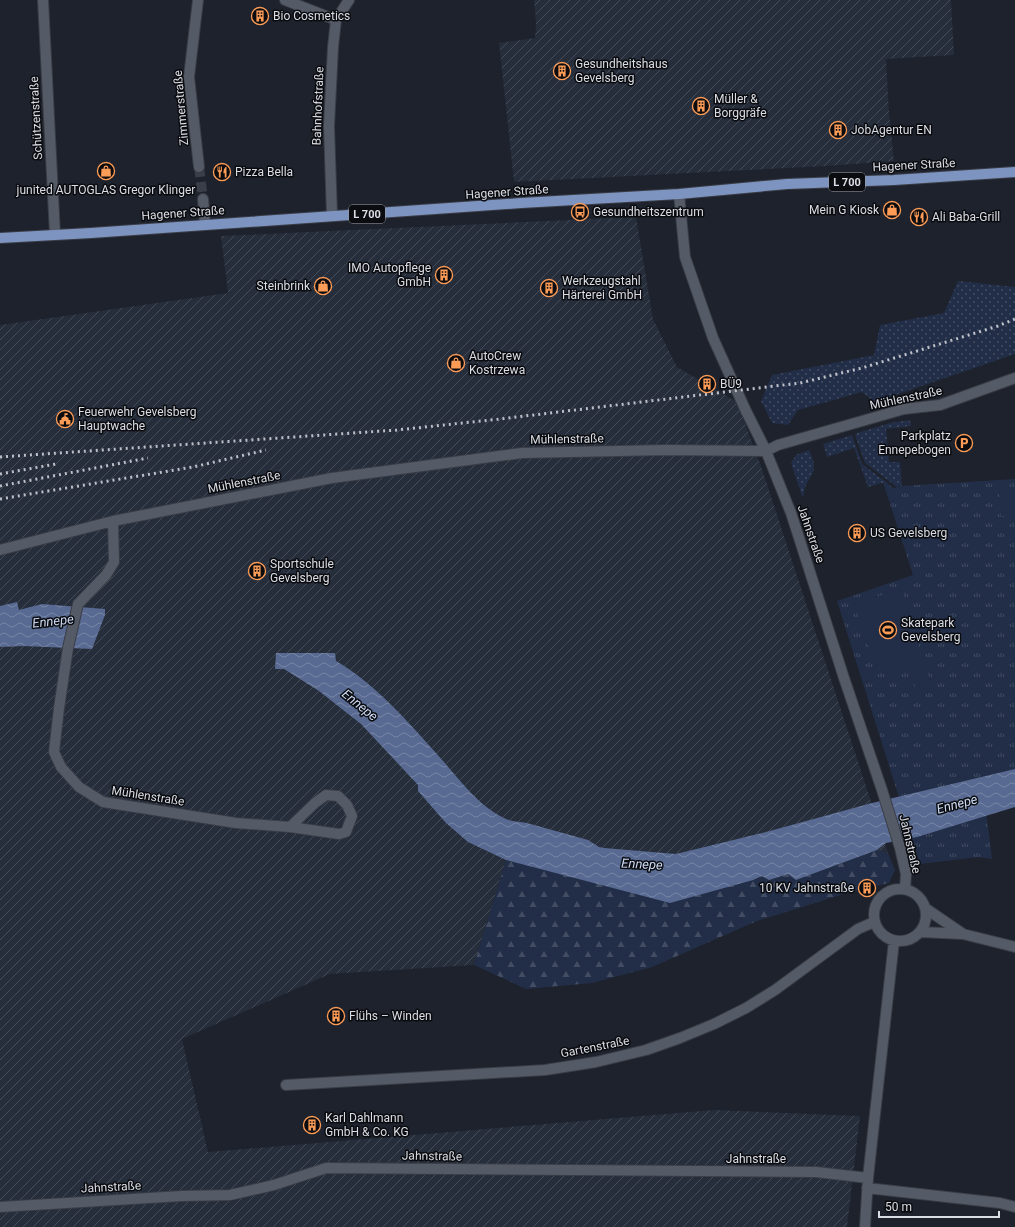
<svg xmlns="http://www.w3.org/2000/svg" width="1015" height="1227" font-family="Roboto,sans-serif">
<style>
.industrial{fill:url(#industrial-furrows)}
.grass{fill:url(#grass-dots)}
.forest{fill:url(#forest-firs)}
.park{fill:url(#park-tufts)}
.pitch{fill:#222e48}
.water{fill:url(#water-waves)}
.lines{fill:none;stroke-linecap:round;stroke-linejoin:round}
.street-tunnel{stroke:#393e48;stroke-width:10;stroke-dasharray:10 5;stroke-linecap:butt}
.street-casing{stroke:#3a3d46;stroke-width:12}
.primary-casing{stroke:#3a3d46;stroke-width:12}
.street{stroke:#555b66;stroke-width:10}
.primary{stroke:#7d93c0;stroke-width:10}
.rail{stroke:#bdc0c8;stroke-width:3;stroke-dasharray:2 4;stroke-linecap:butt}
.labels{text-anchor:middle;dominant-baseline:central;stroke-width:3;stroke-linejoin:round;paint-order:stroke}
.shield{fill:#0a0c10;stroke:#9c9ea4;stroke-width:1}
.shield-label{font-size:11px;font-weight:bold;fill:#dadde4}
.poi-label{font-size:12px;fill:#dadde4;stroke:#0a0c10;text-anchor:start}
.street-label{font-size:12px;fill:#dadde4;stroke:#0a0c10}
.water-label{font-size:13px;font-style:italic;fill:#cedbf5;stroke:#0a0c10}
</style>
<defs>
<pattern id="industrial-furrows" width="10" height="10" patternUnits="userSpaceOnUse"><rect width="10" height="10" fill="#262d3b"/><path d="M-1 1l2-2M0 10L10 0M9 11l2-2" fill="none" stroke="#454b57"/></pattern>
<pattern id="grass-dots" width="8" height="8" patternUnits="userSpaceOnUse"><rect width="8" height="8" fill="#222e48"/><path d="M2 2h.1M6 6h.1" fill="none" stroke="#424c62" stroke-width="1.8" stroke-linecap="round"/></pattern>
<pattern id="forest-firs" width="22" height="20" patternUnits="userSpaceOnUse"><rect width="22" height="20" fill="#222e48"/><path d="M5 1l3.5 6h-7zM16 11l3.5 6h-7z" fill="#424c62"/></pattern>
<pattern id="park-tufts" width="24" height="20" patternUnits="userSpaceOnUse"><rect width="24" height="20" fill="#222e48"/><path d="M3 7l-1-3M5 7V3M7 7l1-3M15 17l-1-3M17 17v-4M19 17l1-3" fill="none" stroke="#424c62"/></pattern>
<pattern id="water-waves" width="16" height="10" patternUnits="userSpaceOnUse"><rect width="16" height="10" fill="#586a92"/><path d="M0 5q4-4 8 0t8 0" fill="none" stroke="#7786a6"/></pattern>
</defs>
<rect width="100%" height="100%" fill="#1d222c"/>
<path class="industrial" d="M534 0H951L954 55 886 59 889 113 894 161 828 166 514 182 499 43 535 38 536 23Z
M636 217 653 319 677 367 737 402 762 469 888 853 877 850 769 880H753L670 903 506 860 474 965 330 974 182 1039 208 1152 714 1110 860 1116 847 1227H0V325L228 293 221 236Z"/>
<path class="grass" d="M958 281 1015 287V354L875 402 862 392 798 410 788 425 772 423 761 401 772 375 874 355 880 325 944 313Z
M910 420 911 426 886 429 889 462H900L902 486 897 487 865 463 855 435 857 433 890 423Z
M852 435 862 464 886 482 868 487 854 448 827 457 823 444Z
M809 450C811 455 814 460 814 465 815 477 803 482 804 495L802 496 791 463 796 455Z"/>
<path class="forest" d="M877 850 888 853 895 870 889 883 847 893 757 921 652 967 592 983 526 989 474 965 506 860 551 871 753 880 762 876 769 880 788 874 796 880Z"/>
<path class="park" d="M1015 479V769L982 777 992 859 978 857 920 864 837 601 913 575 883 482H886L893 488 902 486Z"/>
<path class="pitch" d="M1015 487V515L1001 516 999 488Z
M901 589 932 687 917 692 907 664 878 674 854 604Z"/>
<path class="water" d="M17 602 19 610 42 604 105 609V615L92 649 24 646 0 647V606Z
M276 653H335L336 661C376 684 413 727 444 762 462 783 480 807 506 819 512 822 520 822 527 823 547 829 568 834 588 840L599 847 604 848 676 854 766 832 872 803 1015 769V807L917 837 886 843 877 850 796 880 788 874 769 880 762 876 753 880 670 903 506 860 468 842 446 823 418 791V785L361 724 319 691 284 669H275Z"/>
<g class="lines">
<path class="street-tunnel" d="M199 167 203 199"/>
<g class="street-casing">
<path id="street" d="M43 0 55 234
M198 0 189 77 199 167
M285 0 336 20
M679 194 685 257 713 338 746 411 766 451 791 513 844 678 882 790 900 848 906 874 905 889
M203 199 205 224
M332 216 329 126 333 47 336 20 349 0
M113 521 114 562 106 575 78 604 68 648 59 708 54 752 61 767 79 787 103 802 236 823 290 827 339 834 346 832 352 816 347 805 338 796 326 795 315 803 290 827
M0 550 113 521 332 478 522 453 665 450 766 451 778 445 904 409 940 405 1015 378
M874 915a26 26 0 1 1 52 0a26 26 0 1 1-52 0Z
M925 908 963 934
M921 932 963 934 1015 947
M286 1085 545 1070 596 1062 646 1050 680 1038 714 1024 746 1008 775 990 858 929 874 922
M867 1188 1000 1203 1015 1207
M0 1207 182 1196 230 1195 274 1185 326 1168 816 1172 868 1178
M865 1227 868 1178 894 941"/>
</g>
<g class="primary-casing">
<path id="primary" d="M0 238 91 233 521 203 679 194 787 184 894 180 1015 172"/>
</g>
<use href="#street" class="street"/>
<use href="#primary" class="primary"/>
<path class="rail" d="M0 457 397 430 500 419 800 383 862 368 998 326 1015 319
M0 474 56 464
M0 486 148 458
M0 499 193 467 266 450"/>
</g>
<defs>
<g id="building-ring" transform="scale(0.9)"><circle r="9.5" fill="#0a0c10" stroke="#fd9c56" stroke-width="1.5"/><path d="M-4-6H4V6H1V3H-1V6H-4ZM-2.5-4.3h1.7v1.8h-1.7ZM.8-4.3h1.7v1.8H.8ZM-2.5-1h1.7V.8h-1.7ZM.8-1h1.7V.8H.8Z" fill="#fd9c56"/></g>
<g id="shop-ring" transform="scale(0.9)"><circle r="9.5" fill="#0a0c10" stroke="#fd9c56" stroke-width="1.5"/><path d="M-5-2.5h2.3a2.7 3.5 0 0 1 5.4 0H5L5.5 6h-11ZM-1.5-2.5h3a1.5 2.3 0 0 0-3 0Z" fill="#fd9c56"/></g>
<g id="restaurant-ring" transform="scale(0.9)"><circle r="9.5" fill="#0a0c10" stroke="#fd9c56" stroke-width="1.5"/><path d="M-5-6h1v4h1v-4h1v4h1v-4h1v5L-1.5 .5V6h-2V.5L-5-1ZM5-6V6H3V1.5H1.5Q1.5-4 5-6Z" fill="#fd9c56"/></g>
<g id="bus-ring" transform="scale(0.9)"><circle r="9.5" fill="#0a0c10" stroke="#fd9c56" stroke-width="1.5"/><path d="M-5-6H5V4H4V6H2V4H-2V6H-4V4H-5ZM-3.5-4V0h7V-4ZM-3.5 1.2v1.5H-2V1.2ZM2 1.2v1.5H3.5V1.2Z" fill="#fd9c56"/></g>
<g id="civic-ring" transform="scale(0.9)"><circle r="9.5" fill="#0a0c10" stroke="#fd9c56" stroke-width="1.5"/><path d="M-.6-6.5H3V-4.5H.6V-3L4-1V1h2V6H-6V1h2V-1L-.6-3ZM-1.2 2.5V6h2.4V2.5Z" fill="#fd9c56"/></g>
<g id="parking-ring" transform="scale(0.9)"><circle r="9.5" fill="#0a0c10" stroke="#fd9c56" stroke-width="1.5"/><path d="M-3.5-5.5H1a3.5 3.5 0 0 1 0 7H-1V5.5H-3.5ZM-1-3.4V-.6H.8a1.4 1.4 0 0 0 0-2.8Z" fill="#fd9c56"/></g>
<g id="stadium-ring" transform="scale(0.9)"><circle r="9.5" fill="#0a0c10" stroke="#fd9c56" stroke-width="1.5"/><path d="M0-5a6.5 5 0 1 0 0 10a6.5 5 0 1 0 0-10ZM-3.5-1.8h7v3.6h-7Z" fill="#fd9c56"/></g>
</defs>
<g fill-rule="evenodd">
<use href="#building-ring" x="260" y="16"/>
<use href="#building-ring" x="562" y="71"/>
<use href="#building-ring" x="701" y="106"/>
<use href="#building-ring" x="838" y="130"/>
<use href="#shop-ring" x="106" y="171"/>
<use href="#restaurant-ring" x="222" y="172"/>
<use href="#shop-ring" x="892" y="210"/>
<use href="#bus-ring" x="580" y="212"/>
<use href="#restaurant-ring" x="919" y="217"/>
<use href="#building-ring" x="444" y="275"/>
<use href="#shop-ring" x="323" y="286"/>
<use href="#building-ring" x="549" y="288"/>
<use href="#shop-ring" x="456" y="363"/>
<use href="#building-ring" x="707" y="384"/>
<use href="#civic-ring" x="65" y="419"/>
<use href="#parking-ring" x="964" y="443"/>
<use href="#building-ring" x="857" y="533"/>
<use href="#building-ring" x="257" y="571"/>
<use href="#stadium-ring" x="888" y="630"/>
<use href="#building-ring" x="867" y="888"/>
<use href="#building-ring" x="336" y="1016"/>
<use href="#building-ring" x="312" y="1125"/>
</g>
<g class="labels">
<g class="shield">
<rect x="829" y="173" width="36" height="18" rx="3"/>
<rect x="349" y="205" width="36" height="18" rx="3"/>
</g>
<g class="shield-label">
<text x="847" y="182">L 700</text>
<text x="367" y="214">L 700</text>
</g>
<g class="poi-label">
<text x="273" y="16">Bio Cosmetics</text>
<text x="575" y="64">Gesundheitshaus<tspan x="575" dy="14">Gevelsberg</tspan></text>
<text x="714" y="99">Müller &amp;<tspan x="714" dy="14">Borggräfe</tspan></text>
<text x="851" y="130">JobAgentur EN</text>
<text x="235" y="172">Pizza Bella</text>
<text x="106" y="190" text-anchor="middle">junited AUTOGLAS Gregor Klinger</text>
<text x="879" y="210" text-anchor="end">Mein G Kiosk</text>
<text x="593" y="212">Gesundheitszentrum</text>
<text x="932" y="217">Ali Baba-Grill</text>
<text x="431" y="268" text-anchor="end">IMO Autopflege<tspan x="431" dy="14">GmbH</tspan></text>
<text x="562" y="281">Werkzeugstahl<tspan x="562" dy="14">Härterei GmbH</tspan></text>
<text x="310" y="286" text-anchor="end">Steinbrink</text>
<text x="469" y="356">AutoCrew<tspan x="469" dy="14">Kostrzewa</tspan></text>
<text x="720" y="384">BÜ9</text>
<text x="78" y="412">Feuerwehr Gevelsberg<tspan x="78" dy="14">Hauptwache</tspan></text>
<text x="951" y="436" text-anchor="end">Parkplatz<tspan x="951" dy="14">Ennepebogen</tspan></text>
<text x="870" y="533">US Gevelsberg</text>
<text x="270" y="564">Sportschule<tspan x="270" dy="14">Gevelsberg</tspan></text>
<text x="901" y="623">Skatepark<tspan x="901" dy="14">Gevelsberg</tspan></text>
<text x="854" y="888" text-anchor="end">10 KV Jahnstraße</text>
<text x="349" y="1016">Flühs – Winden</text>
<text x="325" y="1118">Karl Dahlmann<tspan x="325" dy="14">GmbH &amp; Co. KG</tspan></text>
</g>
<g class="street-label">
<text transform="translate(318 106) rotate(-88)">Bahnhofstraße</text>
<text transform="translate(181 108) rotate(-95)">Zimmerstraße</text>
<text transform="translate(36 118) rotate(-93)">Schützenstraße</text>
<text transform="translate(914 165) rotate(-3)">Hagener Straße</text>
<text transform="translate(507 192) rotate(-4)">Hagener Straße</text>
<text transform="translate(183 213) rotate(-4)">Hagener Straße</text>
<text transform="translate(906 398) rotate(-12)">Mühlenstraße</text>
<text transform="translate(567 439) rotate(-1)">Mühlenstraße</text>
<text transform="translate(244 482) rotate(-11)">Mühlenstraße</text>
<text transform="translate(811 534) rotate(71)">Jahnstraße</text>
<text transform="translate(148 796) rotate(9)">Mühlenstraße</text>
<text transform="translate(910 844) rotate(77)">Jahnstraße</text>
<text transform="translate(595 1047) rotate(-11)">Gartenstraße</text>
<text transform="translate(432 1156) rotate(1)">Jahnstraße</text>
<text x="756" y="1159">Jahnstraße</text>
<text transform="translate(111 1187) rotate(-3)">Jahnstraße</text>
</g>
<g class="water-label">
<text transform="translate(53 621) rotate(-6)">Ennepe</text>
<text transform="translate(360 705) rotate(39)">Ennepe</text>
<text transform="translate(957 804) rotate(-15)">Ennepe</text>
<text transform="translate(642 864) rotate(3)">Ennepe</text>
</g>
</g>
<path d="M879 1211v6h120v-6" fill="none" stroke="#dadde4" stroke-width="2"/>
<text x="885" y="1211" font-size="12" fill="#dadde4" stroke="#0a0c10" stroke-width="3" paint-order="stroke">50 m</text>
</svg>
